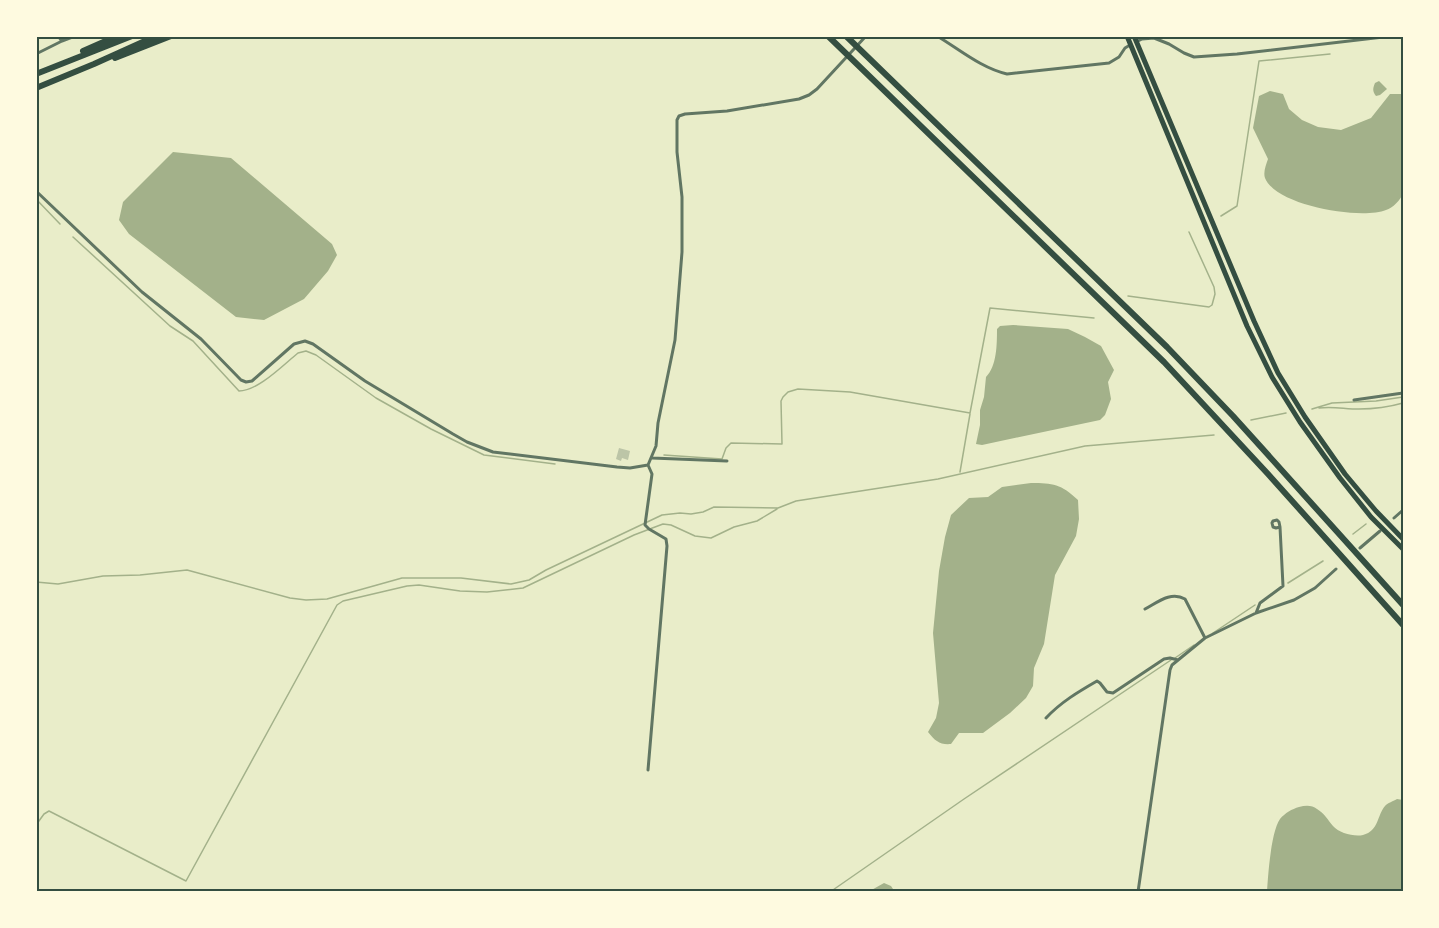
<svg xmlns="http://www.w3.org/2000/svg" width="1439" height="928" font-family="'Alegreya Sans',sans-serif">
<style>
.water{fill:#a3b18a}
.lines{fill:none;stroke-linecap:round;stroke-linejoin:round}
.stream{stroke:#a3b18a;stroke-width:1.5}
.building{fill:#bcc5a7}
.minor{stroke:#617663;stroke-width:3}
.trunk{stroke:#344e41;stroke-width:5}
.motorway{stroke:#344e41;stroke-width:6}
.neatline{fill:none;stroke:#344e41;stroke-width:2}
</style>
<rect width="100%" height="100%" fill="#e9edc9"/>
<path class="water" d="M1379 81 1387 89 1380 95 1376 96C1372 91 1373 88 1375 83Z
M1270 91 1283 94 1289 109 1302 120 1318 127 1341 130 1371 118 1390 94H1403V194C1400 200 1393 208 1386 210 1361 220 1276 206 1265 178 1263 172 1266 165 1268 159L1253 128 1259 96Z
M173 152 231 158 332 244 337 255 328 271 304 299 264 320 236 317 129 234 119 220 123 202Z
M1013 325 1068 329 1085 337 1101 346 1114 370 1108 382 1111 399 1105 415 1100 420 982 445 976 444 980 425V410L984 397 986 377C997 366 997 344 997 329L1000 326Z
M1031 483C1053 483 1061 484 1078 500L1079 519 1076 536 1055 575 1044 644 1034 668 1033 686 1026 698 1010 713 983 733H959L951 744C940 745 935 741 928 732L936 718 939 703 933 633 939 571 945 537 951 515 969 498 988 497 1002 487Z
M1397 799 1403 800V892H1267C1268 875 1271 832 1280 819 1285 813 1292 809 1299 807 1306 805 1312 805 1317 809 1324 813 1328 820 1333 826 1339 833 1354 837 1363 835 1379 831 1377 815 1385 806 1387 803 1394 801 1397 799Z
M884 883 891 886 895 892H868Z"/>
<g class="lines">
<path class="stream" d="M36 199 60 224
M1221 216 1237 206 1259 61 1330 54
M73 237 170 326 193 341 239 391C258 391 283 365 298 353L306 351 316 355 376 398 431 429 484 455 555 464
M1128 296 1209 307 1212 305 1215 294 1214 287 1189 232
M1319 408C1332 406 1345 409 1359 409 1373 409 1389 407 1403 403
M1312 409 1332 403 1376 401 1403 397
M1251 420 1286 413
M664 455 722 459 726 448 731 443 782 444 781 401 783 397 788 392 798 389 850 392 970 413 990 308 1094 318
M960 472 970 414
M1353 534 1366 524
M36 582 58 584 103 576 140 575 187 570 290 598 306 600 327 599 402 578H461L511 584 529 580 546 570 662 515 680 513 691 514 703 512 714 507 778 508 796 501 938 479 1085 446 1214 435
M1288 583 1323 561
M1213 633 1255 605
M1175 658 1194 645
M36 825 44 814 49 811 186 881 337 605 343 601 407 586 419 585 460 591 487 592 523 588 634 535 655 527 663 524 671 525 695 536 711 538 734 527 757 521 777 509
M830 892 964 799 1171 660"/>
</g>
<path class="building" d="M619 448 630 451 628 460 622 458 621 461 616 459Z"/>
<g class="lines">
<path class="minor" d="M937 36C959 49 981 68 1007 74L1109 63 1119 57 1125 48 1130 45
M62 41 75 36
M1136 42 1142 39 1154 38 1169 44 1184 53 1194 57 1237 54 1392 36
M36 54 62 41 58 36
M36 191 142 292 201 339 241 380 246 382 252 381 294 344 305 341 313 344 365 381 453 434 467 442 493 452 617 467 630 468 648 465 656 446 658 423 675 340 682 252V197L677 152V120L679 116 685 114 727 111 799 99 809 95 817 89 866 36
M1354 400 1403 393
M652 458 727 461
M1394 518 1403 510
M1360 548 1380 531
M1145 609C1158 602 1171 591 1185 599L1205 638
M1256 613 1260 603 1283 586 1280 527 1279 522 1277 520 1273 521 1272 523 1273 527 1276 528 1280 527
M1046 718C1061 702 1078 692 1097 681L1100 683 1107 692 1113 693 1164 659 1170 658 1178 660
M648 770 667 546 666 539 649 529 645 525 652 474 648 465
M1138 892 1170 670 1172 665 1205 638 1256 613 1294 600 1315 588 1336 569"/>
<path class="trunk" d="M1127 36 1247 326 1272 377 1300 422 1340 478 1371 517 1403 549
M1134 36 1254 321 1278 373 1305 417 1345 474 1376 511 1403 539"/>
<path class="motorway" d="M828 36 1164 362 1268 474 1403 625
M846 36 1167 347 1233 416 1403 605
M83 51 117 36
M115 58 171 36
M36 74 132 36
M36 88 94 64 156 36"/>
</g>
<rect width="1439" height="928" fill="none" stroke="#fefae0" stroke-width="75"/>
<rect x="38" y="38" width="1364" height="852" class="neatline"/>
</svg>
